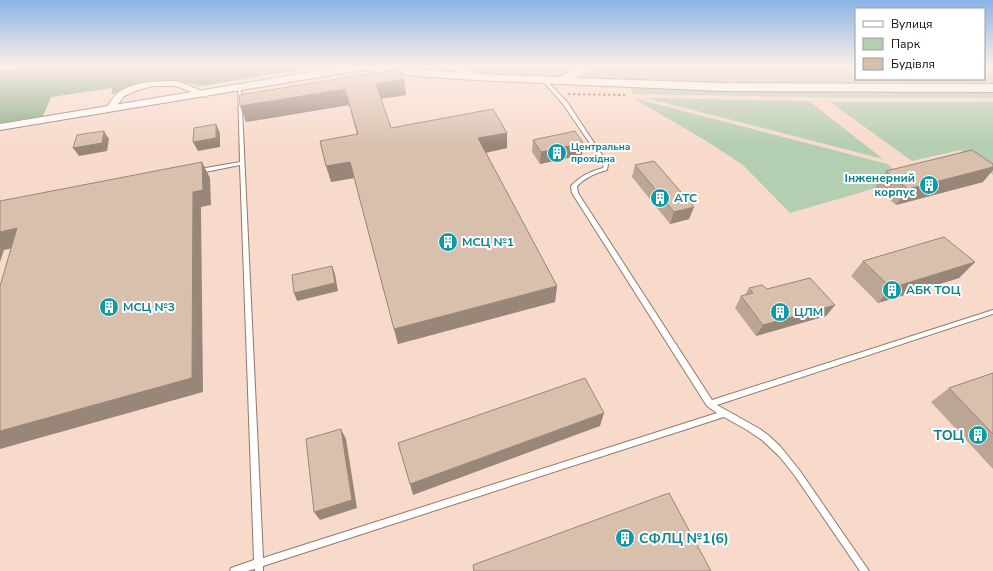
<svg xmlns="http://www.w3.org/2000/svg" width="993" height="571" font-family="'Nunito Sans',sans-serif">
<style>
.green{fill:#b3ceb1}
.forest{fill:#86ad83}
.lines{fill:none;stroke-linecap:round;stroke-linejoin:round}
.service-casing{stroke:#92786a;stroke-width:2}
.minor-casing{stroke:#92786a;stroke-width:2}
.tertiary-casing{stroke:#92786a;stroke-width:2}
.secondary-casing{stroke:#92786a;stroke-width:2}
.path{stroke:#816e64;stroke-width:2;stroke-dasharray:2.5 2.5;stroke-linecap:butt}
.service{fill:#fff;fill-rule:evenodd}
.minor{fill:#fff;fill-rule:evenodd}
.tertiary{fill:#fff;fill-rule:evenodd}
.secondary{fill:#fff;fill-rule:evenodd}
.wall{fill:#bba595}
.shaded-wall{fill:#988679}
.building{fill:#d9c0ad;stroke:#988679}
.labels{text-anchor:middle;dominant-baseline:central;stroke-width:4;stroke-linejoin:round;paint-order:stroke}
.far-culture-label{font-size:10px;font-weight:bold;fill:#0d838f;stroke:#fff;text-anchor:start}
.culture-label{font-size:12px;font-weight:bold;fill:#0d838f;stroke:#fff;text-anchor:start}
.near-culture-label{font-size:14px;font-weight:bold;fill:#0d838f;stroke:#fff;text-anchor:end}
</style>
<rect width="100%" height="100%" fill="#f8dacb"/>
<path class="green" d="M378 66H446L448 69 447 70Z
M461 66H584L572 72 562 75 543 76 481 73Z
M599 66H856V79H984V66H993V84L724 83 581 78Z
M630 88 808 92 993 93V98L811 97 634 94Z
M633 98 887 164 907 179 790 213 743 165 708 142Z
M646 98 809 101 883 159Z
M830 102H993V175L960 150 912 161Z"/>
<path class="forest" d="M41 66H310L311 68 201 86 179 81H154L112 94V88L51 97 43 116 0 123V70Z"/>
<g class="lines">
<g class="service-casing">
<path id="service" d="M543 79H545L567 102 608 164 607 170C595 173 585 178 577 186L578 193 712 400 993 310V314L717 405 760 429 768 435 780 446 800 471 869 571H860L795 476 780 457 762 440 747 430 724 417 263 566V571H255V569L247 571H230L231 568 254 560 240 165 200 173 198 171 200 169 240 162 238 87 241 88 263 558 717 413 707 406 572 193 571 186C580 176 591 171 603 168L604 164 563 104 543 81Z"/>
</g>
<g class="minor-casing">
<path id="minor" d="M177 81 209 94 205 97 202 96 176 86H153L138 90 124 96 113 111H107L106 109C109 104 114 95 119 92 136 81 158 81 177 81Z"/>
</g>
<g class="tertiary-casing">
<path id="tertiary" d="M347 66H382L475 74 480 77 475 80 415 76 362 70 0 130V124Z"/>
</g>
<g class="secondary-casing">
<path id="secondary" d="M448 66H462L477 74 559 77 582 66H596L576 78 724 83 993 84V92L724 91 561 84 475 80 449 68Z"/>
</g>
<path class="path" d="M568 94 625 95"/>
<use href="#service" class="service"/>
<use href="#minor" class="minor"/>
<use href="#tertiary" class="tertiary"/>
<use href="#secondary" class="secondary"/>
</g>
<path class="wall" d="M404 79 406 95 381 99 391 128 507 133V148L486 153 557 286 555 302 398 344 354 178 331 182 357 135 349 105 246 122Z
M533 140 582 155 540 164 532 152Z
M635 165 689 219 670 224 632 177Z
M886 171 983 182 896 205 875 187Z
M863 261 975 262 959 278 878 303 851 276Z
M749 288 767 289 835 305 826 316 756 336 735 308 741 296 745 295Z
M993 373V469L931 402 949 388Z"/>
<path class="shaded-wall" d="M404 79 406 95 379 99 376 84Z
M345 89 349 105 246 122 240 106Z
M216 124 220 133V147L198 151 193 142Z
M104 131 109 139 107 151 79 156 73 148Z
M507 133V148L479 154 478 138Z
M583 143 582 155 540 164 541 152Z
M202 162 210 178 211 205 201 207 203 392 0 449V431L193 192Z
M350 162 354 178 331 182 326 166Z
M993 167V170L983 182 896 205 908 189Z
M694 207 689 219 670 224 674 212Z
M17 228 32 244 4 250 0 262V232Z
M975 262 959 278 878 303 891 288Z
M332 266 335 274 338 291 297 301 294 293Z
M557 286 555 302 398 344 394 329Z
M835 305 826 316 756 336 763 325Z
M604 413 600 426 413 495 410 484Z
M341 429 346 439 357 508 320 520 314 512Z"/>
<path class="building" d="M400 69 404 79 376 84 391 128 493 109 507 133 478 138 557 286 394 329 350 162 326 166 320 141 358 134 345 89 240 106 239 95Z
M216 124V138L193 142 194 128Z
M104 131 102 143 73 148 77 135Z
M575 131 583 143 541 152 533 140Z
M972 150 993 164V167L908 189 886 171Z
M654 161 694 207 674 212 635 165Z
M202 162 203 190 193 192 192 378 0 431V286L17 228 0 232V201Z
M944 237 975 262 891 288 863 261Z
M332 266 335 283 294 293 292 275Z
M810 278 835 305 763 325 741 296 753 293 749 288 762 285 767 289Z
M993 373V434L949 388Z
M585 378 604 413 410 484 398 443Z
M341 429 352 500 314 512 306 439Z
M669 493 711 571H474L473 565Z"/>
<linearGradient id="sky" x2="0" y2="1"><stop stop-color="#89b4e7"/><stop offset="0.45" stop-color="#fceee8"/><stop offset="1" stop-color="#fceee8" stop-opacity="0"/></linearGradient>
<rect width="993" height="146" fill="url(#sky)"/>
<defs>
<g id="building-disc" transform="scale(1)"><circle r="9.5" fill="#0f9aa8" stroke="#fff"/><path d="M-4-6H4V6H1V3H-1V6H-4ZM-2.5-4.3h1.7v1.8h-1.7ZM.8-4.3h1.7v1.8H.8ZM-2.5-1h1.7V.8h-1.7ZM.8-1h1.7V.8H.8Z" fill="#fff"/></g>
</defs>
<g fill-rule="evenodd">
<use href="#building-disc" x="557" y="153"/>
<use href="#building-disc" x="929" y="185"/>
<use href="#building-disc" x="660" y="198"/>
<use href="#building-disc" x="448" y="242"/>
<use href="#building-disc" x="892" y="290"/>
<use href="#building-disc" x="109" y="307"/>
<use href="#building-disc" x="780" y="312"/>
<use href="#building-disc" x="978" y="435"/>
<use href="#building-disc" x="625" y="538"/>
</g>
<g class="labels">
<g class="far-culture-label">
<text x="571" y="147">Центральна<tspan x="571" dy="12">прохідна</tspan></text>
</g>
<g class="culture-label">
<text x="915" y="178" text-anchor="end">Інженерний<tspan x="915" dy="14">корпус</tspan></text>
<text x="674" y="198">АТС</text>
<text x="462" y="242">МСЦ №1</text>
<text x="906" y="290">АБК ТОЦ</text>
<text x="123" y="307">МСЦ №3</text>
<text x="794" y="312">ЦЛМ</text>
</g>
<g class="near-culture-label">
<text x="964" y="435">ТОЦ</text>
<text x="639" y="538" text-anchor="start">СФЛЦ №1(6)</text>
</g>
</g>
<rect x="855" y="8" width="130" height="72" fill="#ffffff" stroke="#a19e9c"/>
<rect x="863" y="21" width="20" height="6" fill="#ffffff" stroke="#a19e9c"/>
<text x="891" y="28" font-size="12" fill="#150c07">Вулиця</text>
<rect x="863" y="38" width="20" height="12" fill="#b3ceb1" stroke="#a19e9c"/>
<text x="891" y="48" font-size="12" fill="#150c07">Парк</text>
<rect x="863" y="58" width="20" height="12" fill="#d9c0ad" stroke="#a19e9c"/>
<text x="891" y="68" font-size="12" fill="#150c07">Будівля</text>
</svg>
